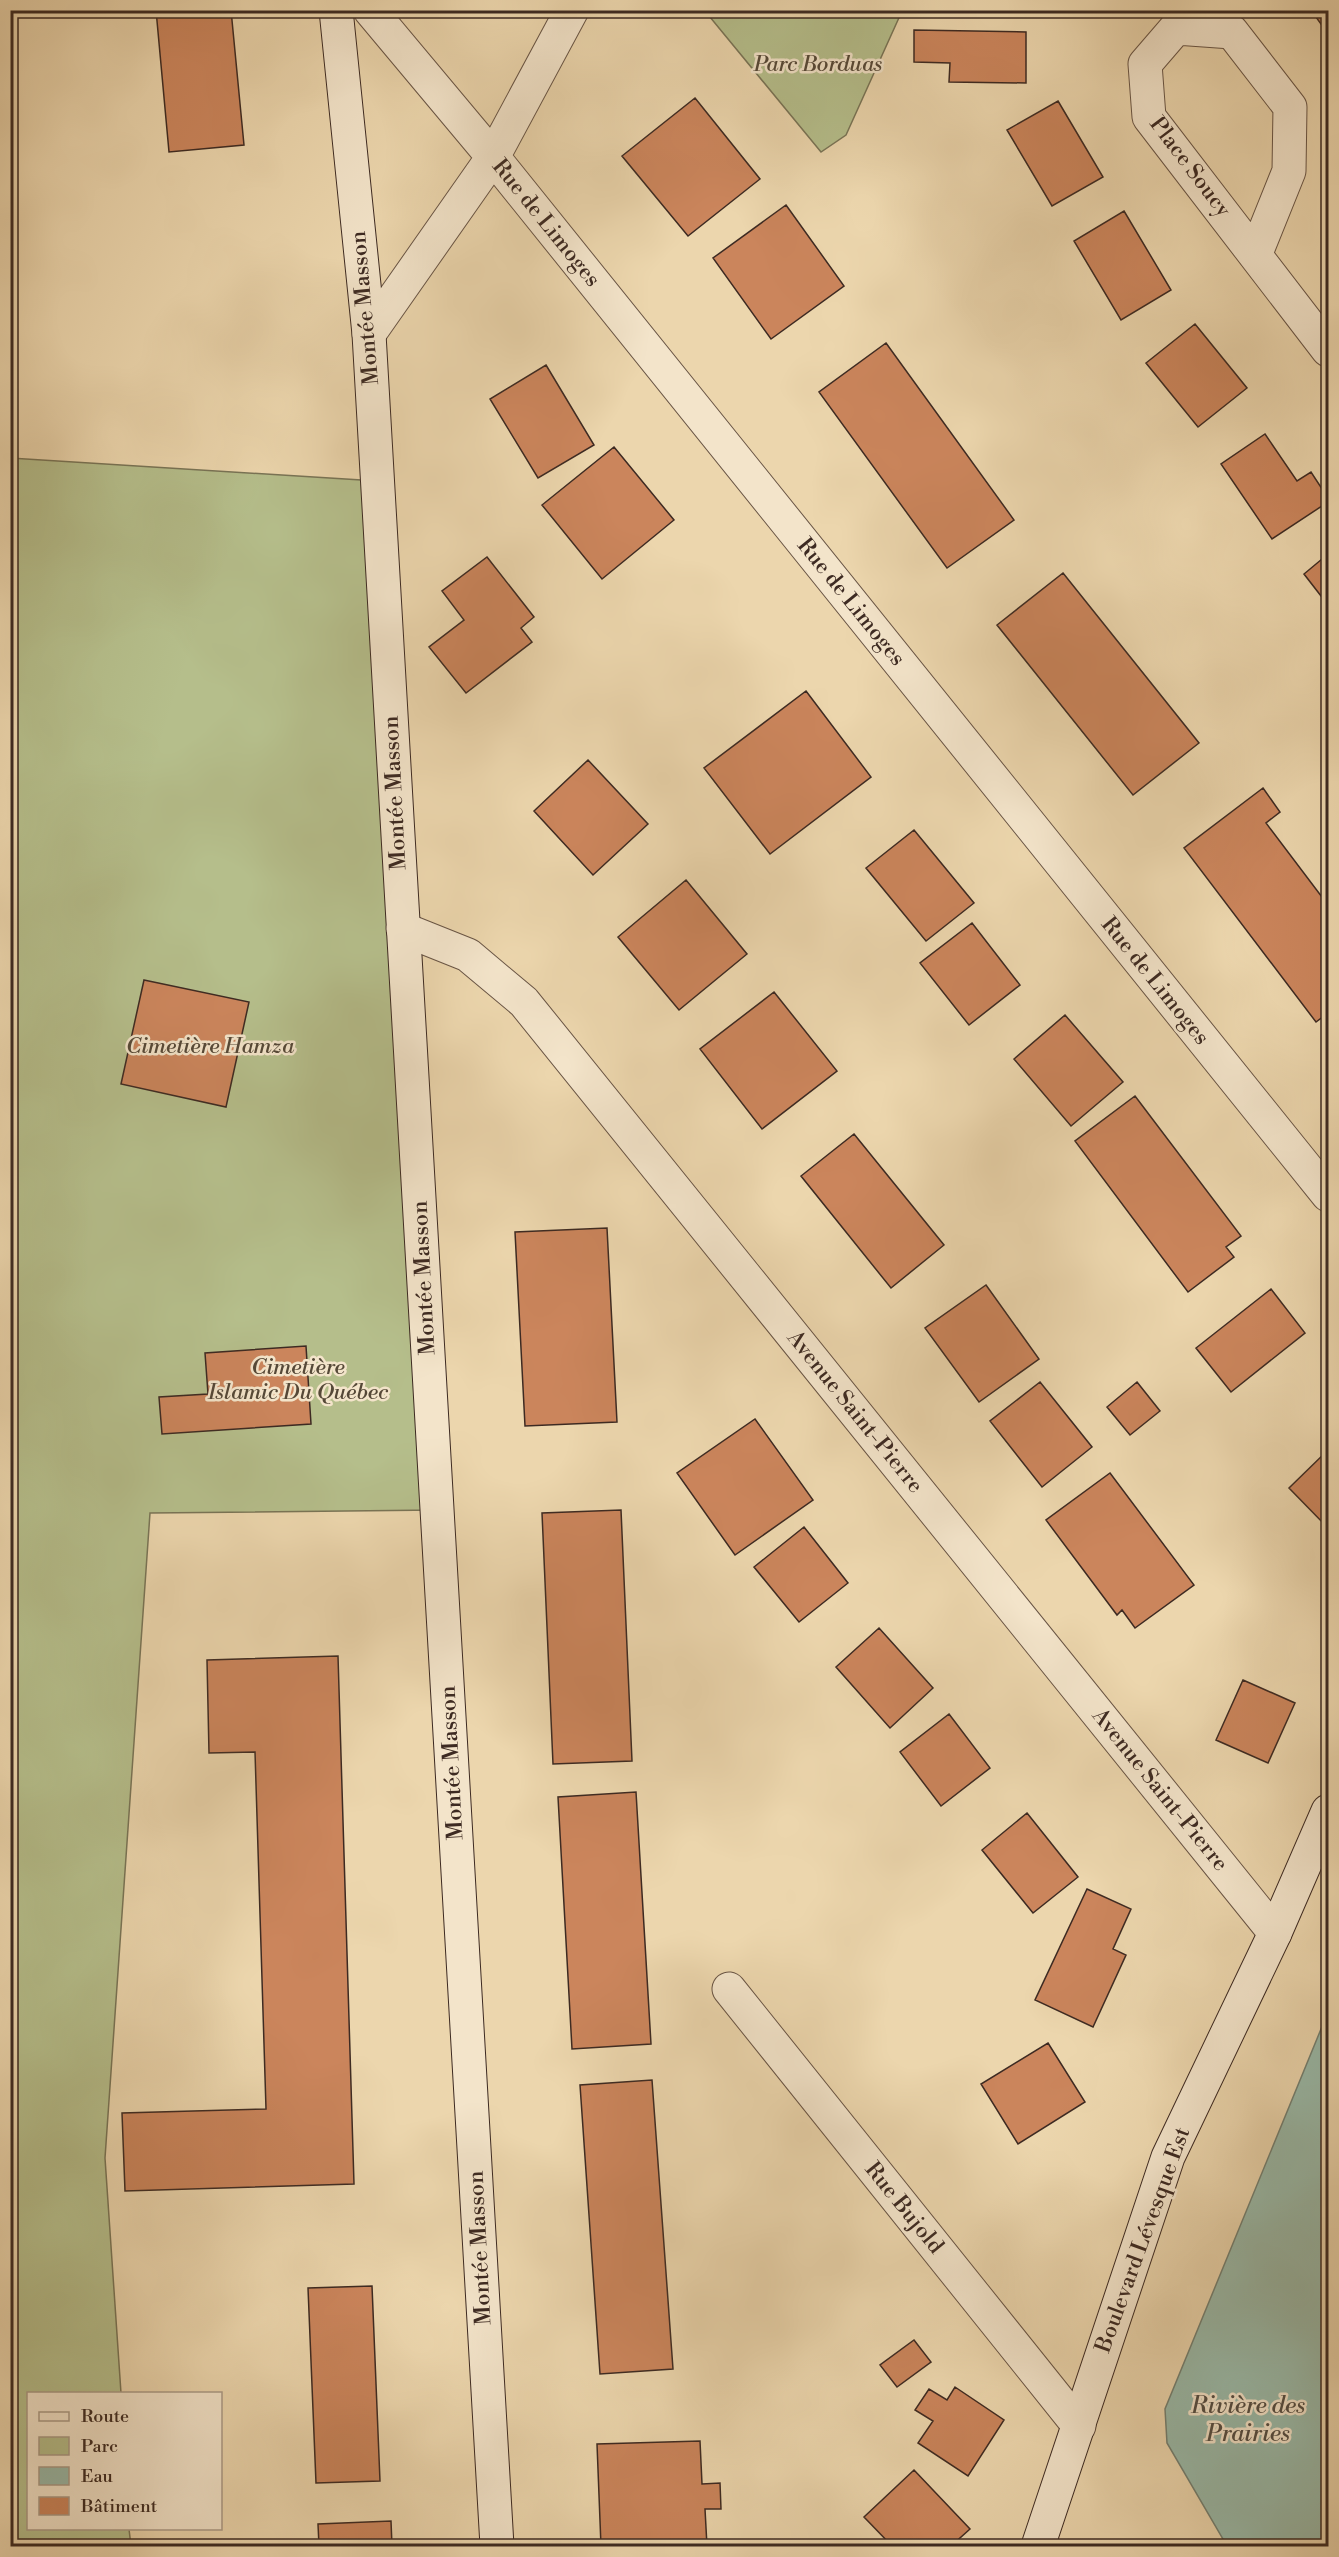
<svg xmlns="http://www.w3.org/2000/svg" width="1339" height="2557" font-family="'Libre Bodoni',serif">
<style>
.green{fill:#b5be8b;stroke:#797456;stroke-width:1.5}
.water{fill:#99b9a8;stroke:#748072;stroke-width:1.5}
.building{fill:#cb855c;stroke:#3d2a22;stroke-width:1.5}
.lines{fill:none;stroke-linecap:round;stroke-linejoin:round}
.street-casing{stroke:#695545;stroke-width:35}
.secondary-casing{stroke:#3d2a22;stroke-width:35}
.street{stroke:#f3e4ca;stroke-width:33}
.secondary{stroke:#f3e4ca;stroke-width:33}
.labels{text-anchor:middle;dominant-baseline:central;stroke-width:5;stroke-linejoin:round;paint-order:stroke}
.park-label{font-size:22px;font-style:italic;fill:#554837;stroke:#f3e4ca}
.street-label{font-size:22px;fill:#3d2a22;stroke:#f3e4ca}
.water-label{font-size:24px;font-style:italic;fill:#544e44;stroke:#f3e4ca}
</style>
<rect width="100%" height="100%" fill="#ecd6ad"/>
<filter id="stains"><feTurbulence type="fractalNoise" baseFrequency=".00333" numOctaves="4"/><feColorMatrix values="0 0 0 0 .2 0 0 0 0 .09 0 0 0 0 .02 0 0 0 .5 -.17"/></filter>
<radialGradient id="worn" r=".72"><stop offset=".6" stop-color="#630" stop-opacity="0"/><stop offset="1" stop-color="#630" stop-opacity=".3"/></radialGradient>
<path class="green" d="M705 11H902L846 135 821 152Z
M10 458 377 481 437 1510 150 1513 105 2158 121 2393 28 2394V2528L129 2529 131 2546H11Z"/>
<path class="water" d="M1328 2012V2546H1227L1167 2443 1165 2409Z"/>
<path class="building" d="M156 10H231L244 145 169 152Z
M1311 10H1328V34Z
M914 30 1026 32V83L949 82 950 63 914 62Z
M695 98 760 179 688 236 622 156Z
M1058 101 1103 177 1052 206 1007 130Z
M786 205 844 286 771 339 713 258Z
M1124 211 1171 290 1121 320 1074 241Z
M1195 324 1247 388 1198 427 1146 363Z
M886 343 1014 520 947 568 819 392Z
M546 365 594 445 538 478 490 399Z
M1265 434 1297 481 1311 472 1328 498V502L1272 539 1221 464Z
M614 447 674 520 602 579 542 505Z
M1328 554V605L1304 574Z
M487 557 534 617 521 628 532 642 466 693 429 647 464 620 442 591Z
M1063 573 1199 743 1133 795 997 625Z
M806 691 871 777 770 854 704 768Z
M588 760 648 824 593 875 534 811Z
M1263 788 1280 812 1266 823 1328 905V1013L1316 1022 1184 848Z
M914 830 974 903 926 941 866 868Z
M686 880 747 954 679 1010 618 937Z
M972 923 1020 985 969 1025 920 963Z
M144 980 249 1002 226 1107 121 1084Z
M774 992 837 1071 762 1129 700 1049Z
M1065 1015 1123 1082 1071 1126 1014 1059Z
M1135 1096 1241 1236 1226 1247 1234 1257 1188 1292 1075 1141Z
M854 1134 944 1245 891 1288 801 1176Z
M607 1228 617 1422 525 1426 515 1232Z
M986 1285 1039 1359 979 1402 925 1328Z
M1271 1289 1305 1333 1231 1392 1196 1348Z
M306 1346 311 1424 162 1434 159 1397 208 1394 205 1353Z
M1040 1382 1092 1447 1042 1487 990 1421Z
M1137 1382 1160 1411 1130 1435 1107 1407Z
M755 1419 813 1500 735 1555 677 1473Z
M1328 1450V1528L1289 1488Z
M1110 1473 1194 1585 1135 1628 1122 1610 1117 1615 1046 1520Z
M621 1510 632 1761 553 1764 542 1513Z
M804 1527 848 1583 799 1622 754 1567Z
M879 1628 933 1688 890 1728 836 1667Z
M338 1656 354 2184 125 2191 122 2113 266 2109 255 1752 209 1753 207 1660Z
M1243 1680 1295 1703 1268 1763 1216 1740Z
M949 1714 990 1768 941 1806 900 1752Z
M636 1792 651 2044 572 2049 558 1797Z
M1027 1813 1078 1877 1033 1913 982 1850Z
M1087 1889 1131 1909 1113 1949 1126 1955 1093 2027 1035 2000Z
M1048 2043 1085 2102 1018 2144 981 2084Z
M652 2080 673 2369 600 2374 580 2085Z
M372 2286 380 2481 316 2483 308 2288Z
M914 2340 931 2362 897 2387 880 2365Z
M955 2387 1004 2420 968 2476 918 2443 933 2421 915 2410 929 2389 947 2400Z
M700 2441 702 2484 720 2483 721 2509H705L707 2546H601L597 2444Z
M914 2470 970 2529 951 2546H892L864 2517Z
M391 2521 392 2546H319L318 2524Z"/>
<g class="lines">
<g class="street-casing">
<path id="street" d="M370 10 493 157 1328 1195
M1256 253 1289 171 1290 107 1232 32 1176 28 1145 64 1149 117 1328 350
M369 334 493 157 572 10
M403 929 468 955 524 1002 1275 1933
M729 1989 1079 2426"/>
</g>
<g class="secondary-casing">
<path id="secondary" d="M336 10 369 334 497 2546
M1038 2546 1168 2157 1275 1933 1328 1811"/>
</g>
<use href="#street" class="street"/>
<use href="#secondary" class="secondary"/>
</g>
<g class="labels">
<g class="park-label">
<text x="818" y="64">Parc Borduas</text>
<text x="210" y="1046">Cimetière Hamza</text>
<text x="298" y="1367">Cimetière<tspan x="298" dy="25">Islamic Du Québec</tspan></text>
</g>
<g class="street-label">
<text transform="translate(1190 167) rotate(53)">Place Soucy</text>
<text transform="translate(546 223) rotate(51)">Rue de Limoges</text>
<text transform="translate(365 308) rotate(-95)">Montée Masson</text>
<text transform="translate(851 602) rotate(51)">Rue de Limoges</text>
<text transform="translate(395 793) rotate(-93)">Montée Masson</text>
<text transform="translate(1155 981) rotate(51)">Rue de Limoges</text>
<text transform="translate(424 1278) rotate(-93)">Montée Masson</text>
<text transform="translate(855 1412) rotate(51)">Avenue Saint-Pierre</text>
<text transform="translate(452 1763) rotate(-93)">Montée Masson</text>
<text transform="translate(1160 1790) rotate(51)">Avenue Saint-Pierre</text>
<text transform="translate(904 2208) rotate(51)">Rue Bujold</text>
<text transform="translate(1143 2240) rotate(-70)">Boulevard Lévesque Est</text>
<text transform="translate(480 2248) rotate(-93)">Montée Masson</text>
</g>
<g class="water-label">
<text x="1248" y="2406">Rivière des<tspan x="1248" dy="28">Prairies</tspan></text>
</g>
</g>
<rect width="1339" height="2557" fill="none" stroke="#ecd6ad" stroke-width="36"/>
<rect x="12" y="12" width="1315" height="2533" fill="none" stroke="#3d2a22" stroke-width="3"/>
<rect x="18" y="18" width="1303" height="2521" fill="none" stroke="#3d2a22" stroke-width="1.5"/>
<rect x="27" y="2392" width="195" height="138" fill="#f3e4ca" stroke="#aa9a87" stroke-width="1.5"/>
<rect x="39" y="2412" width="30" height="9" fill="#f3e4ca" stroke="#aa9a87" stroke-width="1.5"/>
<text x="81" y="2422" font-size="18" fill="#3d2a22">Route</text>
<rect x="39" y="2437" width="30" height="18" fill="#b5be8b" stroke="#aa9a87" stroke-width="1.5"/>
<text x="81" y="2452" font-size="18" fill="#3d2a22">Parc</text>
<rect x="39" y="2467" width="30" height="18" fill="#99b9a8" stroke="#aa9a87" stroke-width="1.5"/>
<text x="81" y="2482" font-size="18" fill="#3d2a22">Eau</text>
<rect x="39" y="2497" width="30" height="18" fill="#cb855c" stroke="#aa9a87" stroke-width="1.5"/>
<text x="81" y="2512" font-size="18" fill="#3d2a22">Bâtiment</text>
<rect width="100%" height="100%" filter="url(#stains)"/>
<rect width="100%" height="100%" fill="url(#worn)"/>
</svg>
